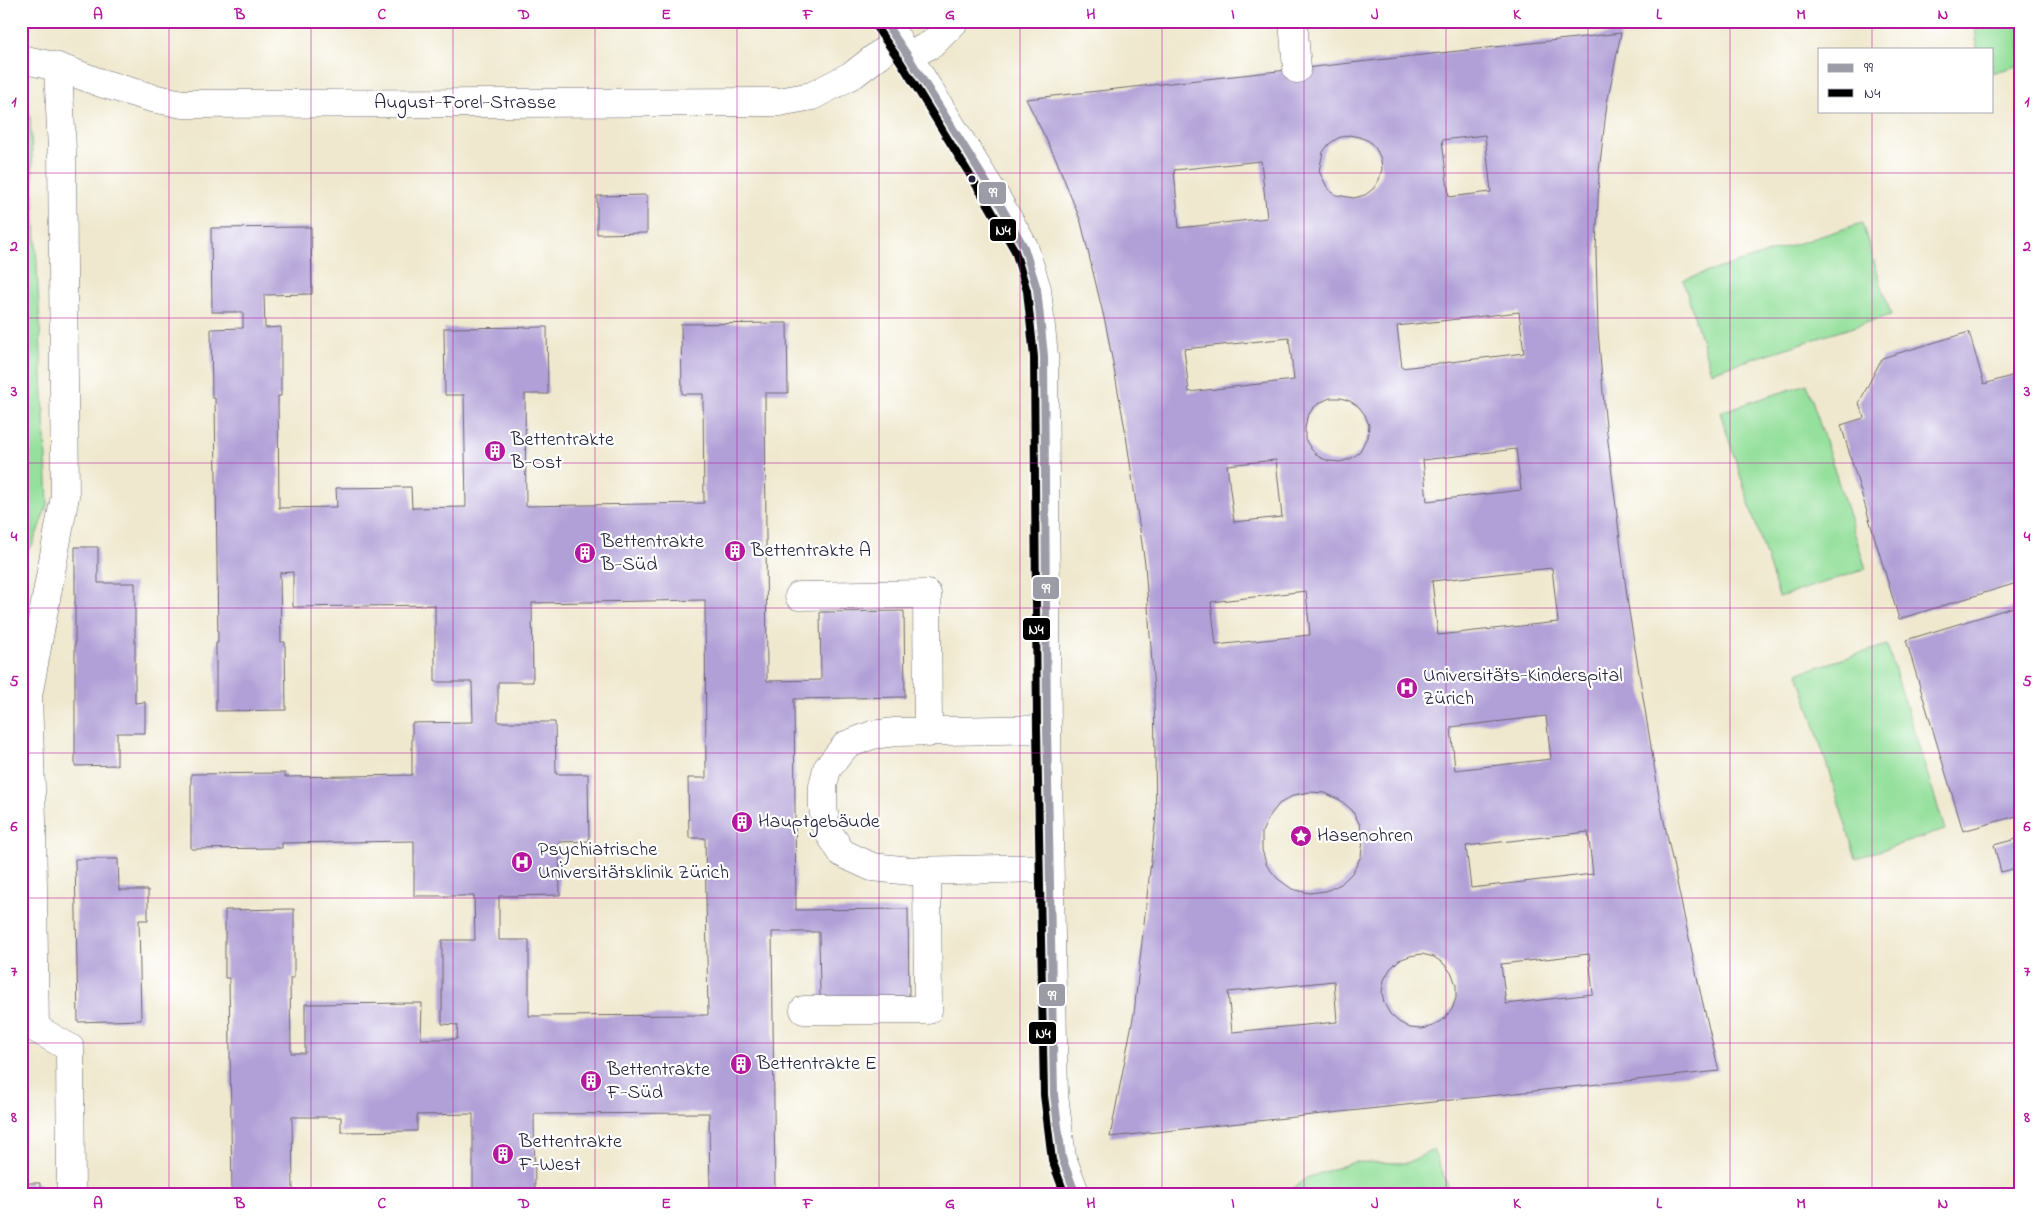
<svg xmlns="http://www.w3.org/2000/svg" width="2041" height="1216" font-family="'Indie Flower',sans-serif">
<style>
.green{fill:#95e09c;stroke:#5c816c}
.building{fill:#b1a0d7;fill-rule:evenodd}
.lines{fill:none;stroke-linecap:round;stroke-linejoin:round}
.minor-casing{stroke:#6a676e;stroke-width:29}
.minor{stroke:#fff;stroke-width:28}
.bus-1-casing{stroke:#fff;stroke-width:11}
.bus-2-casing{stroke:#fff;stroke-width:11}
.bus-1{stroke:#9c9ca7;stroke-width:8}
.bus-2{stroke:#000;stroke-width:8}
.grid{fill:none;stroke:#b5179e;stroke-width:1;stroke-opacity:0.55}
.bus-dot{fill:#22223b;stroke:#fff;stroke-width:2}
.labels{text-anchor:middle;dominant-baseline:central;stroke-width:4.5;stroke-linejoin:round;paint-order:stroke}
.street-label{font-size:20px;fill:#22223b;stroke:#fff}
.poi-label{font-size:20px;fill:#22223b;stroke:#fff;text-anchor:start}
.line-badge{stroke:#fff;stroke-width:2}
.badge-label{font-size:14px;text-anchor:middle;font-weight:bold;fill:#fff}
.neatline{fill:none;stroke:#b5179e;stroke-width:2}
.grid-label{font-size:16px;text-anchor:middle;font-weight:bold;fill:#b5179e}
</style>
<rect width="100%" height="100%" fill="#fff"/>
<filter id="ink" filterUnits="userSpaceOnUse"><feTurbulence type="fractalNoise" baseFrequency=".02" numOctaves="2"/><feDisplacementMap in="SourceGraphic" scale="10" xChannelSelector="R" yChannelSelector="G"/><feConvolveMatrix kernelMatrix="1 2 1 2 8 2 1 2 1" color-interpolation-filters="sRGB"/></filter>
<filter id="wash" filterUnits="userSpaceOnUse"><feTurbulence type="fractalNoise" baseFrequency=".0096" numOctaves="4" result="noise"/><feDisplacementMap in="SourceGraphic" scale="20" xChannelSelector="R" yChannelSelector="G"/><feGaussianBlur stdDeviation="1.12" result="paint"/><feColorMatrix in="noise" values="0 0 0 0 0 0 0 0 0 0 0 0 0 0 0 0 0 1.4 0 .05"/><feComposite in="paint" operator="in"/></filter>
<g filter="url(#wash)">
<rect width="100%" height="100%" fill="#efe8ce"/>
<path class="green" d="M1975 21H2020V65L1992 73V49H1977Z
M21 102 30 114 48 503 32 546 21 556Z
M1862 223 1891 315 1711 372 1683 280Z
M1807 384 1866 569 1779 597 1720 412Z
M1887 645 1945 830 1856 858 1798 673Z
M1433 1150 1452 1195H1285L1306 1178 1354 1162 1407 1163Z"/>
<g id="blocks">
<path class="building" d="M1621 33 1607 103 1599 172 1596 252 1598 331 1605 417 1628 605 1660 802 1700 991 1719 1071 1110 1137 1134 1013 1156 816 1154 691 1145 564 1125 429 1106 326 1081 222 1056 159 1026 99ZM1349 135 1359 137 1369 141 1376 149 1381 159 1382 169 1379 180 1373 189 1365 195 1354 198 1336 195 1328 189 1319 171 1323 152 1329 144 1338 138ZM1485 135 1491 192 1449 197 1442 140ZM1261 161 1267 218 1179 228 1174 170ZM1519 312 1524 353 1402 368 1397 326ZM1289 338 1294 380 1189 392 1184 349ZM1330 398H1341L1350 401 1359 407 1365 415 1369 425 1368 435 1359 453 1350 459 1340 462 1329 461 1319 457 1311 449 1305 439V428L1307 417 1313 408 1321 402ZM1516 449 1521 490 1427 501 1423 460ZM1276 460 1282 517 1234 522 1227 465ZM1552 568 1558 622 1438 635 1432 581ZM1306 591 1310 635 1216 645 1211 602ZM1546 716 1551 759 1455 770 1451 727ZM1310 792 1325 793 1340 800 1352 810 1360 825 1363 841 1361 856 1353 872 1341 884 1326 891 1309 893 1292 889 1278 879 1267 866 1262 850V832L1269 817 1279 804 1294 795ZM1588 832 1593 874 1471 888 1466 846ZM1422 954 1434 957 1444 964 1452 974 1456 985V998L1452 1009 1444 1019 1433 1026 1422 1029 1410 1028 1399 1022 1390 1014 1384 1003 1382 992 1384 980 1390 969 1399 960 1410 956ZM1589 954 1593 994 1506 1004 1501 964ZM1334 981 1337 1022 1232 1032 1228 992Z
M647 195V233L597 234V196Z
M311 227 312 294 264 295 265 328 281 327V396H278L279 508 337 507 336 488 411 487 412 508 466 507 464 395H445L444 328 547 327 548 394H525L526 506 704 503 703 394H682L681 324 787 323 788 393H765L767 681 821 680 820 612 904 611 905 697 794 699 796 910 908 909 909 996 820 997 819 932H772L775 1195H710L709 1113 534 1114 535 1195H473V1114L417 1115V1131L341 1132V1117H292L293 1195H232L229 978H225V910L294 909V978H290L291 1053H305V1004L422 1003 421 1039H457L458 1025 442 1024V940H475L474 896H414V841L282 843V848L191 849V774L285 773V777L412 775V723L473 722 472 682H435V605L293 607V572L280 573 281 642H285L286 710 216 711V643H218L215 398H212L211 329 243 328V312H212L211 228ZM705 600 706 778H688L689 838H705L708 1015 529 1016V940H499V896L560 895 559 842 589 841 588 774H556L555 722H498V682H533L532 603Z
M1969 332 1984 384 2018 374 2020 378V582L1899 619 1841 425 1864 418 1859 403 1882 358Z
M75 547H98V583H135V703L145 702V733H117V765L75 766Z
M2020 605V815L1963 831 1906 640Z
M2020 838V867L2001 872 1994 845Z
M75 859H118L119 890H148V920H139L141 1020 78 1022Z
M21 1183H40V1195H21Z"/>
</g>
</g>
<g filter="url(#ink)">
<use href="#blocks" fill-opacity="0" stroke="#6a676e" stroke-width="1"/>
<g class="lines">
<g class="minor-casing">
<path id="minor" d="M884 21 908 56 998 201 1024 247 1037 289 1044 356 1047 729 1054 1095 1062 1158 1076 1195
M1293 21 1297 69
M908 56 932 44 955 21
M21 59 58 67 101 83 152 98 183 104 779 102 812 96 854 74 898 40
M58 67 62 150 65 496 28 696 32 820 35 1028 70 1048 71 1195
M799 596 927 594 928 733
M1047 729 895 732 872 735 846 745 827 769 823 786V807L826 828 842 853 872 867 911 871 1049 868
M804 1010H928L927 871"/>
</g>
<use href="#minor" class="minor"/>
<g class="bus-1-casing">
<path id="bus-1" d="M884 21 908 56 998 201 1024 247 1037 289 1044 356 1047 729 1054 1095 1062 1158 1076 1195"/>
</g>
<g class="bus-2-casing">
<path id="bus-2" d="M876 27 900 61 989 206 1015 251 1027 291 1034 357 1037 729 1044 1095 1052 1160 1065 1195"/>
</g>
<use href="#bus-1" class="bus-1"/>
<use href="#bus-2" class="bus-2"/>
</g>
</g>
<path class="grid" d="M169 21V1195M311 21V1195M453 21V1195M595 21V1195M737 21V1195M879 21V1195M1020 21V1195M1162 21V1195M1304 21V1195M1446 21V1195M1588 21V1195M1730 21V1195M1872 21V49M1872 111V1195M21 173H2020M21 318H2020M21 463H2020M21 608H2020M21 753H2020M21 898H2020M21 1043H2020"/>
<defs>
<g id="building-disc" transform="scale(1.125)"><circle r="9.5" fill="#b5179e" stroke="#fff"/><path d="M-4-6H4V6H1V3H-1V6H-4ZM-2.5-4.3h1.7v1.8h-1.7ZM.8-4.3h1.7v1.8H.8ZM-2.5-1h1.7V.8h-1.7ZM.8-1h1.7V.8H.8Z" fill="#fff"/></g>
<g id="hospital-disc" transform="scale(1.125)"><circle r="9.5" fill="#b5179e" stroke="#fff"/><path d="M-5-5h3v3.5h4V-5h3V5h-3V1.5h-4V5h-3Z" fill="#fff"/></g>
<g id="sight-disc" transform="scale(1.125)"><circle r="9.5" fill="#b5179e" stroke="#fff"/><path d="M0-6L1.8-2.2L6-1.7L2.9 1.2L3.7 5.4L0 3.3L-3.7 5.4L-2.9 1.2L-6-1.7L-1.8-2.2Z" fill="#fff"/></g>
</defs>
<g fill-rule="evenodd">
<use href="#building-disc" x="495" y="451"/>
<use href="#building-disc" x="735" y="551"/>
<use href="#building-disc" x="585" y="553"/>
<use href="#hospital-disc" x="1407" y="688"/>
<use href="#building-disc" x="742" y="822"/>
<use href="#sight-disc" x="1301" y="836"/>
<use href="#hospital-disc" x="522" y="862"/>
<use href="#building-disc" x="741" y="1064"/>
<use href="#building-disc" x="591" y="1081"/>
<use href="#building-disc" x="503" y="1154"/>
</g>
<circle class="bus-dot" cx="972" cy="179" r="4.5"/>
<g class="labels">
<g class="street-label">
<text x="465" y="103">August-Forel-Strasse</text>
</g>
<g class="poi-label">
<text x="511" y="440">Bettentrakte<tspan x="511" dy="23">B-Ost</tspan></text>
<text x="601" y="542">Bettentrakte<tspan x="601" dy="23">B-Süd</tspan></text>
<text x="751" y="551">Bettentrakte A</text>
<text x="1423" y="676">Universitäts-Kinderspital<tspan x="1423" dy="23">Zürich</tspan></text>
<text x="758" y="822">Hauptgebäude</text>
<text x="1317" y="836">Hasenohren</text>
<text x="538" y="850">Psychiatrische<tspan x="538" dy="23">Universitätsklinik Zürich</tspan></text>
<text x="757" y="1064">Bettentrakte E</text>
<text x="607" y="1070">Bettentrakte<tspan x="607" dy="23">F-Süd</tspan></text>
<text x="519" y="1142">Bettentrakte<tspan x="519" dy="23">F-West</tspan></text>
</g>
</g>
<g class="line-badge">
<rect x="978" y="181" width="29" height="24" rx="5" fill="#9c9ca7"/>
<rect x="989" y="218" width="28" height="24" rx="5" fill="#000"/>
<rect x="1032" y="576" width="28" height="24" rx="5" fill="#9c9ca7"/>
<rect x="1022" y="617" width="29" height="24" rx="5" fill="#000"/>
<rect x="1038" y="983" width="28" height="24" rx="5" fill="#9c9ca7"/>
<rect x="1028" y="1021" width="29" height="24" rx="5" fill="#000"/>
</g>
<g class="badge-label">
<text x="993" y="197">99</text>
<text x="1003" y="235">N4</text>
<text x="1046" y="593">99</text>
<text x="1036" y="634">N4</text>
<text x="1052" y="1000">99</text>
<text x="1043" y="1038">N4</text>
</g>
<rect width="2041" height="1216" fill="none" stroke="#fff" stroke-width="55"/>
<rect x="1818" y="48" width="175" height="65" fill="#ffffff" stroke="#a7a7b1"/>
<rect x="1828" y="64" width="25" height="8" fill="#9c9ca7" stroke="#a7a7b1"/>
<text x="1864" y="72" font-size="15" fill="#22223b">99</text>
<rect x="1828" y="89" width="25" height="8" fill="#000000" stroke="#a7a7b1"/>
<text x="1864" y="98" font-size="15" fill="#22223b">N4</text>
<rect x="28" y="28" width="1986" height="1160" class="neatline"/>
<g class="grid-label">
<text x="98" y="19">A</text>
<text x="240" y="19">B</text>
<text x="382" y="19">C</text>
<text x="524" y="19">D</text>
<text x="666" y="19">E</text>
<text x="808" y="19">F</text>
<text x="950" y="19">G</text>
<text x="1091" y="19">H</text>
<text x="1233" y="19">I</text>
<text x="1375" y="19">J</text>
<text x="1517" y="19">K</text>
<text x="1659" y="19">L</text>
<text x="1801" y="19">M</text>
<text x="1943" y="19">N</text>
<text x="14" y="106">1</text>
<text x="2027" y="106">1</text>
<text x="14" y="251">2</text>
<text x="2027" y="251">2</text>
<text x="14" y="396">3</text>
<text x="2027" y="396">3</text>
<text x="14" y="541">4</text>
<text x="2027" y="541">4</text>
<text x="14" y="686">5</text>
<text x="2027" y="686">5</text>
<text x="14" y="831">6</text>
<text x="2027" y="831">6</text>
<text x="14" y="976">7</text>
<text x="2027" y="976">7</text>
<text x="14" y="1122">8</text>
<text x="2027" y="1122">8</text>
<text x="98" y="1208">A</text>
<text x="240" y="1208">B</text>
<text x="382" y="1208">C</text>
<text x="524" y="1208">D</text>
<text x="666" y="1208">E</text>
<text x="808" y="1208">F</text>
<text x="950" y="1208">G</text>
<text x="1091" y="1208">H</text>
<text x="1233" y="1208">I</text>
<text x="1375" y="1208">J</text>
<text x="1517" y="1208">K</text>
<text x="1659" y="1208">L</text>
<text x="1801" y="1208">M</text>
<text x="1943" y="1208">N</text>
</g>
</svg>
